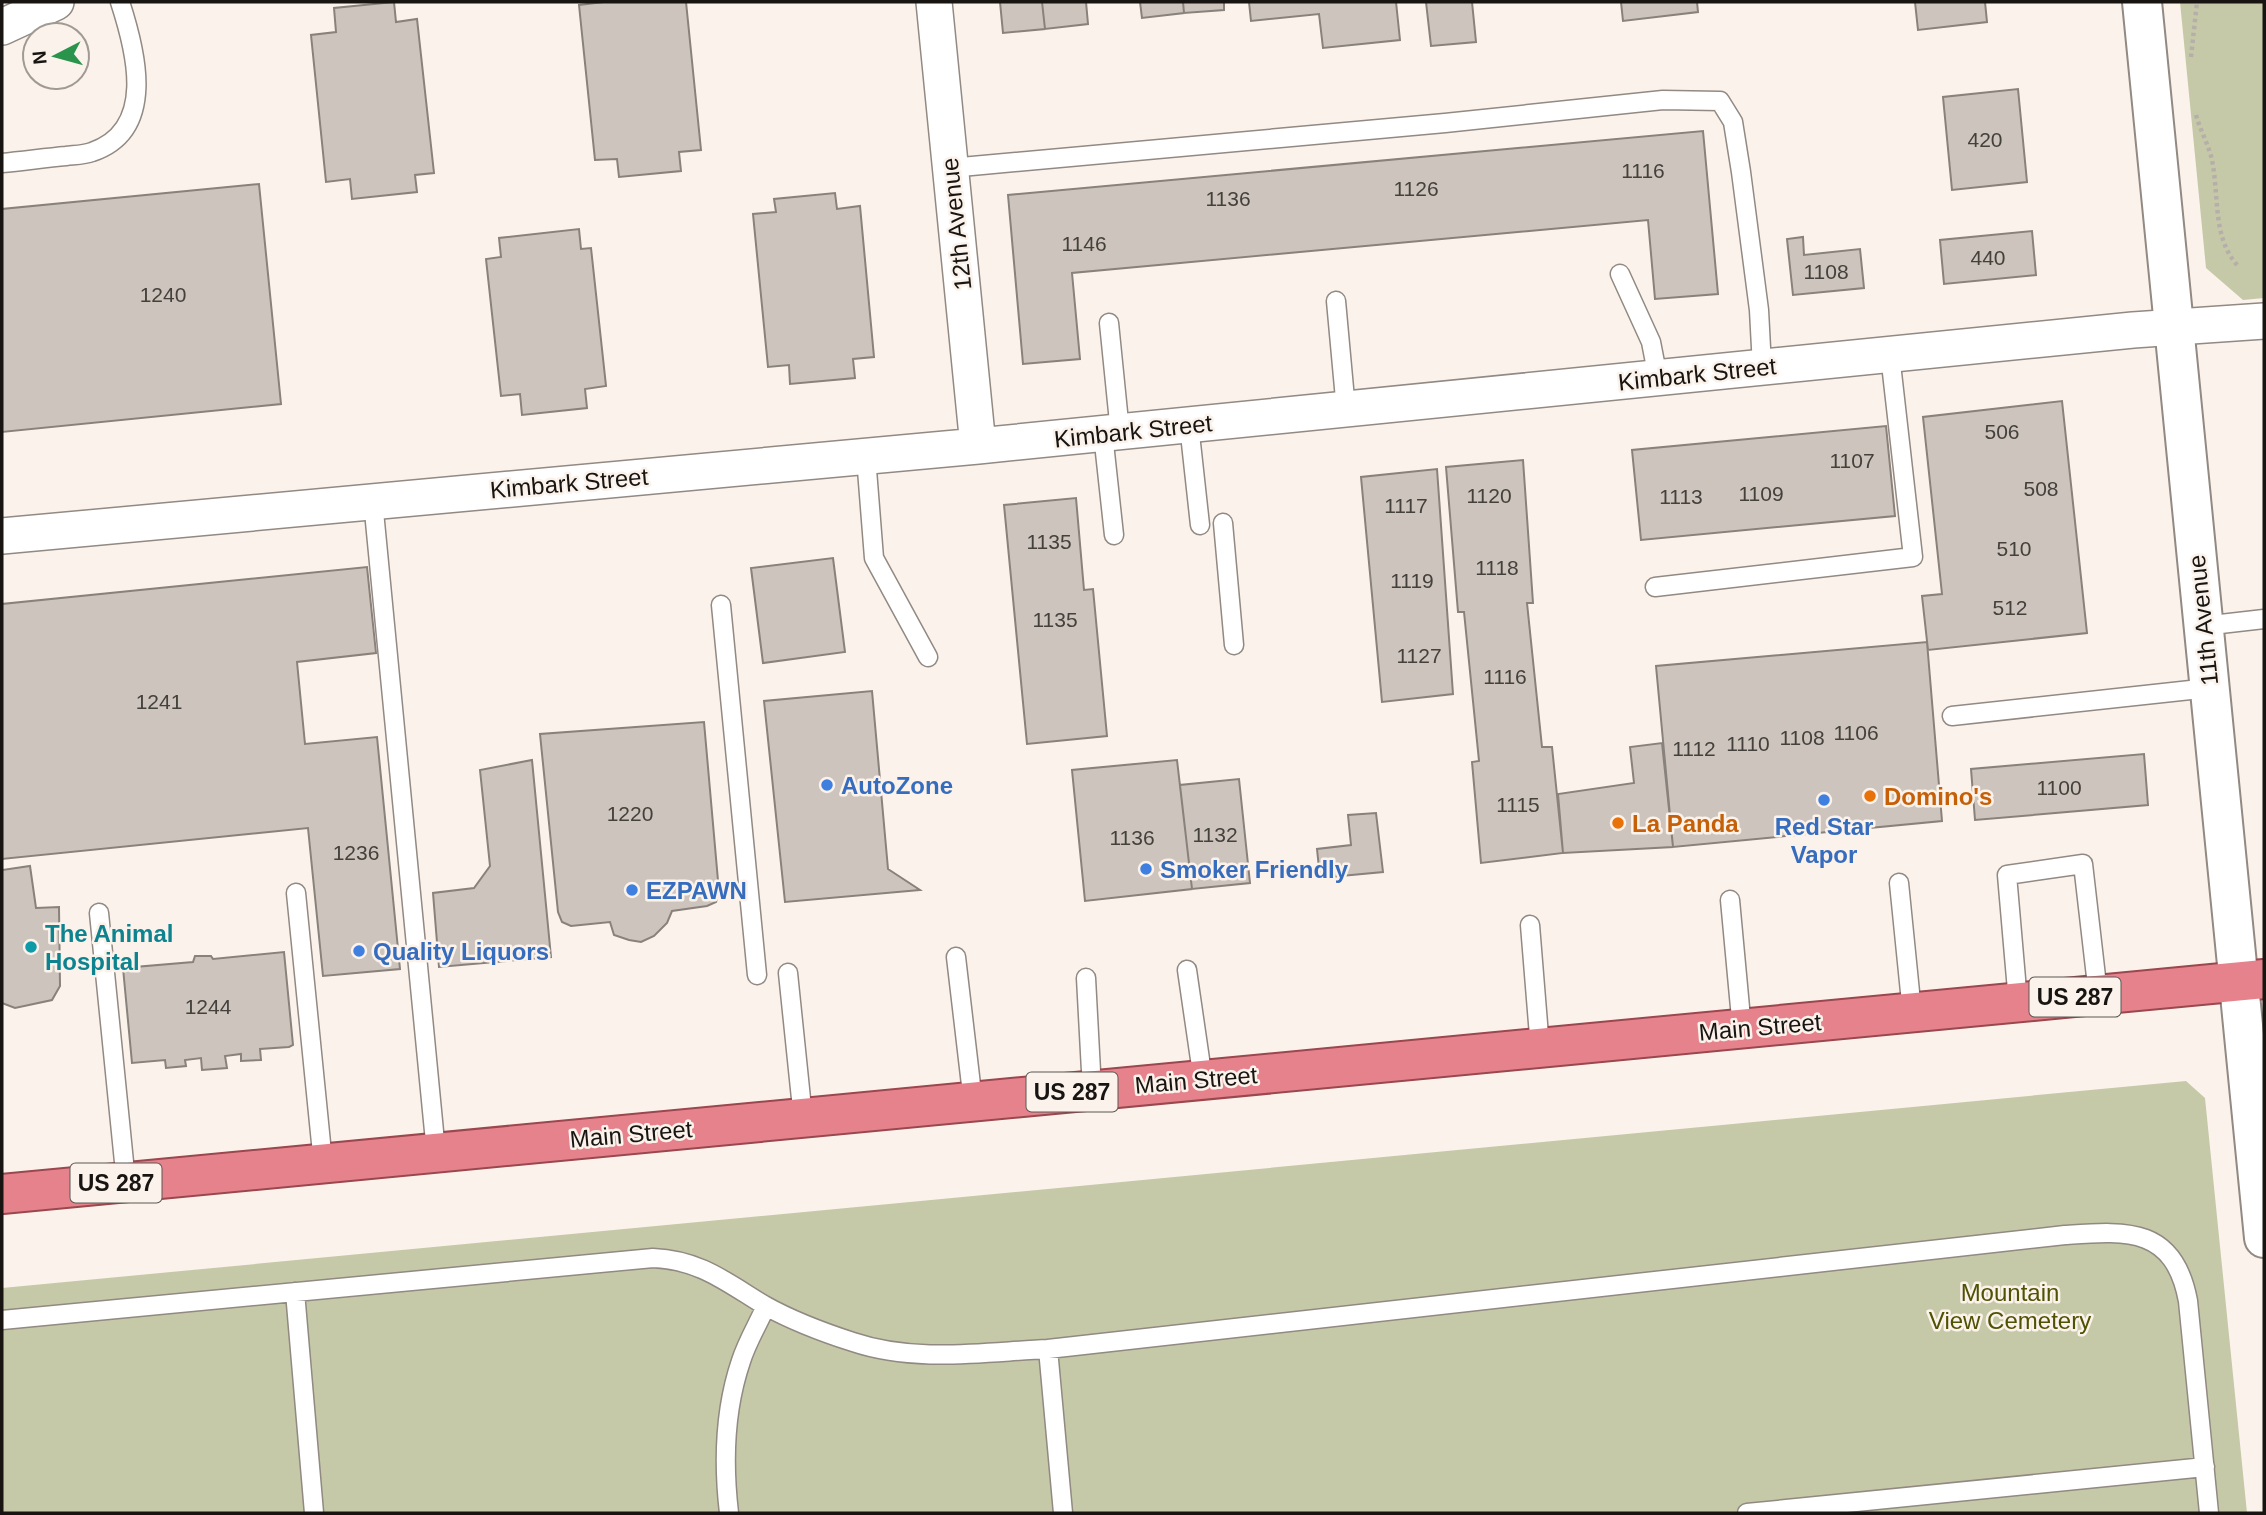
<svg xmlns="http://www.w3.org/2000/svg" width="2266" height="1515" font-family="Helvetica,sans-serif">
<style>
.green{fill:#c5c9a8}
.building{fill:#cdc5bd;stroke:#89817b;stroke-width:2}
.lines{fill:none;stroke-linecap:round;stroke-linejoin:round}
.service-casing{stroke:#918982;stroke-width:21}
.minor-casing{stroke:#918982;stroke-width:38}
.tertiary-casing{stroke:#918982;stroke-width:42}
.trunk-casing{stroke:#9a474e;stroke-width:42}
.path{stroke:#b6afa9;stroke-width:4.5;stroke-dasharray:3.5 3.5;stroke-linecap:butt}
.service{stroke:#fff;stroke-width:18}
.minor{stroke:#fff;stroke-width:35}
.tertiary{stroke:#fff;stroke-width:38}
.trunk{stroke:#e6828c;stroke-width:38}
.shop-dot{fill:#3f7fe0;stroke:#fbf3eb;stroke-width:2.5}
.food-dot{fill:#e8710a;stroke:#fbf3eb;stroke-width:2.5}
.culture-dot{fill:#0f9aa8;stroke:#fbf3eb;stroke-width:2.5}
.labels{text-anchor:middle;dominant-baseline:central;stroke-width:5;stroke-linejoin:round;paint-order:stroke}
.number-label{font-size:21px;fill:#44403c}
.shield{fill:#fbf3eb;stroke:#5b5752;stroke-width:2}
.shield-label{font-size:23px;font-weight:bold;fill:#171411}
.street-label{font-size:24px;fill:#171411;stroke:#fbf3eb}
.shop-label{font-size:24px;font-weight:bold;fill:#366cbe;stroke:#fbf3eb;text-anchor:start}
.food-label{font-size:24px;font-weight:bold;fill:#c56008;stroke:#fbf3eb;text-anchor:start}
.culture-label{font-size:24px;font-weight:bold;fill:#0d838f;stroke:#fbf3eb;text-anchor:start}
.park-label{font-size:24px;fill:#4e5203;stroke:#fbf3eb}
</style>
<rect width="100%" height="100%" fill="#fbf3eb"/>
<path class="green" d="M2180 2H2264V298L2243 300 2206 268Z
M2186 1081 2205 1098 2247 1513H2V1288Z"/>
<path class="building" d="M394 2 396 22 417 19 434 173 415 175 417 192 352 199 350 179 326 182 311 35 336 32 334 8Z
M604 2H686L701 150 679 152 681 171 619 177 617 159 595 160 579 5Z
M1000 2H1042L1045 29 1003 33Z
M1042 2H1086L1088 24 1045 29Z
M1140 2H1183L1184 13 1142 18Z
M1183 2H1224V10L1184 13Z
M1249 2H1396L1400 40 1323 48 1319 14 1251 21Z
M1426 2H1472L1476 42 1431 46Z
M1621 2H1697L1698 12 1623 21Z
M1915 2H1985L1987 22 1918 30Z
M2018 89 2027 182 1952 190 1943 97Z
M1703 131 1718 294 1655 299 1648 220 1072 273 1080 359 1023 364 1008 195Z
M259 184 281 404 2 432V209Z
M835 193 837 209 860 206 874 357 853 359 855 378 790 384 789 365 768 367 753 214 776 212 774 199Z
M579 229 581 249 591 248 606 386 585 389 587 408 522 415 520 394 501 396 486 259 501 257 499 238Z
M2032 231 2036 275 1944 284 1940 240Z
M1803 237 1804 255 1860 249 1864 288 1793 295 1787 239Z
M2062 401 2087 633 1928 650 1922 596 1942 594 1923 417Z
M1886 426 1895 516 1641 540 1632 450Z
M1523 460 1533 603H1527L1542 747H1552L1563 853 1481 863 1472 762 1479 761 1464 612H1458L1446 467Z
M1437 469 1453 694 1382 702 1361 477Z
M1076 498 1084 590 1093 589 1107 736 1027 744 1004 505Z
M833 558 845 652 763 663 751 568Z
M367 567 376 653 297 662 305 744 377 737 400 969 323 976 308 828 2 859V604Z
M1927 642 1942 821 1673 847 1656 666Z
M872 691 888 869 920 890 785 902 764 701Z
M704 722 719 892 716 902 707 906 672 911 667 923 654 936 641 942 629 940 614 935 610 922 571 926 562 922 558 912 540 734Z
M1662 743 1673 847 1563 853 1558 794 1634 783 1630 747Z
M2144 754 2148 805 1975 820 1971 769Z
M532 760 551 957 439 967 433 893 474 888 490 866 480 770Z
M1177 760 1192 889 1085 901 1072 770Z
M1239 779 1250 883 1192 889 1180 785Z
M1376 813 1383 872 1320 878 1317 849 1351 845 1348 815Z
M30 866 36 908 59 907 60 986 52 1000 15 1008 2 1003V870Z
M284 952 293 1045 289 1047 260 1049 261 1060 241 1061V1054L225 1056 227 1068 202 1070 201 1058 185 1060 186 1066 166 1068 165 1060 132 1063 123 968 193 962 195 956H211L213 959Z"/>
<g class="lines">
<g class="service-casing">
<path id="service" d="M2 163C23 161 45 158 66 156 74 155 84 155 92 152 157 130 136 51 120 2
M950 168 1445 123 1663 100 1720 101 1733 122 1741 172 1759 310 1762 367
M1620 274 1651 342 1658 378
M1336 301 1346 410
M1109 323 1120 432
M1189 425 1200 525
M1103 434 1114 535
M866 457 874 558 928 657
M373 501 436 1152
M1223 523 1234 645
M1655 587 1913 557 1890 355
M721 605 757 975
M2203 626 2264 619
M1952 716 2209 688
M1899 883 1912 1012
M296 893 323 1163
M1730 900 1742 1029
M99 913 126 1182
M1530 925 1540 1048
M956 957 973 1102
M1187 970 1203 1080
M788 973 803 1118
M1086 978 1092 1090
M2018 1002 2007 875 2083 864 2098 994
M295 1292 314 1513
M2 1320 653 1258C700 1260 726 1282 764 1305 789 1319 825 1333 853 1342 915 1363 983 1352 1048 1349
M729 1513C723 1462 724 1411 741 1361 747 1342 758 1324 766 1306
M1063 1513 1048 1349 2065 1235C2126 1231 2174 1226 2188 1301L2209 1513
M1747 1513 2205 1467"/>
</g>
<g class="minor-casing">
<path id="minor" d="M934 2 978 446
M2 27 56 2
M2 536 978 446 2133 330 2264 321"/>
</g>
<g class="tertiary-casing">
<path id="tertiary" d="M2142 2 2264 1238"/>
</g>
<g class="trunk-casing">
<path id="trunk" d="M2 1194 2264 979"/>
</g>
<path class="path" d="M2191 57 2197 2
M2196 115C2200 129 2207 142 2211 156 2220 192 2211 237 2238 266"/>
<use href="#service" class="service"/>
<use href="#minor" class="minor"/>
<use href="#tertiary" class="tertiary"/>
<use href="#trunk" class="trunk"/>
</g>
<g class="shop-dot">
<circle cx="827" cy="785" r="7"/>
<circle cx="1824" cy="800" r="7"/>
<circle cx="1146" cy="869" r="7"/>
<circle cx="632" cy="890" r="7"/>
<circle cx="359" cy="951" r="7"/>
</g>
<g class="food-dot">
<circle cx="1870" cy="796" r="7"/>
<circle cx="1618" cy="823" r="7"/>
</g>
<circle class="culture-dot" cx="31" cy="947" r="7"/>
<g class="labels">
<g class="number-label">
<text x="1985" y="139">420</text>
<text x="1643" y="170">1116</text>
<text x="1416" y="188">1126</text>
<text x="1228" y="198">1136</text>
<text x="1084" y="243">1146</text>
<text x="1988" y="257">440</text>
<text x="1826" y="271">1108</text>
<text x="163" y="294">1240</text>
<text x="2002" y="431">506</text>
<text x="1852" y="460">1107</text>
<text x="2041" y="488">508</text>
<text x="1761" y="493">1109</text>
<text x="1489" y="495">1120</text>
<text x="1681" y="496">1113</text>
<text x="1406" y="505">1117</text>
<text x="1049" y="541">1135</text>
<text x="2014" y="548">510</text>
<text x="1497" y="567">1118</text>
<text x="1412" y="580">1119</text>
<text x="2010" y="607">512</text>
<text x="1055" y="619">1135</text>
<text x="1419" y="655">1127</text>
<text x="1505" y="676">1116</text>
<text x="159" y="701">1241</text>
<text x="1856" y="732">1106</text>
<text x="1802" y="737">1108</text>
<text x="1748" y="743">1110</text>
<text x="1694" y="748">1112</text>
<text x="2059" y="787">1100</text>
<text x="1518" y="804">1115</text>
<text x="630" y="813">1220</text>
<text x="1215" y="834">1132</text>
<text x="1132" y="837">1136</text>
<text x="356" y="852">1236</text>
<text x="208" y="1006">1244</text>
</g>
<g class="shield">
<rect x="2029.5" y="977.5" width="91" height="39" rx="5"/>
<rect x="1026.5" y="1072.5" width="91" height="39" rx="5"/>
<rect x="70.5" y="1163.5" width="91" height="39" rx="5"/>
</g>
<g class="shield-label">
<text x="2075" y="997">US 287</text>
<text x="1072" y="1092">US 287</text>
<text x="116" y="1183">US 287</text>
</g>
<g class="street-label">
<text transform="translate(956 224) rotate(-96)">12th Avenue</text>
<text transform="translate(1697 374) rotate(-6)">Kimbark Street</text>
<text transform="translate(1133 431) rotate(-6)">Kimbark Street</text>
<text transform="translate(569 483) rotate(-5)">Kimbark Street</text>
<text transform="translate(2203 620) rotate(-96)">11th Avenue</text>
<text transform="translate(1760 1027) rotate(-5)">Main Street</text>
<text transform="translate(1196 1080) rotate(-5)">Main Street</text>
<text transform="translate(631 1134) rotate(-5)">Main Street</text>
</g>
<g class="shop-label">
<text x="841" y="785">AutoZone</text>
<text x="1824" y="826" text-anchor="middle">Red Star<tspan x="1824" dy="28">Vapor</tspan></text>
<text x="1160" y="869">Smoker Friendly</text>
<text x="646" y="890">EZPAWN</text>
<text x="373" y="951">Quality Liquors</text>
</g>
<g class="food-label">
<text x="1884" y="796">Domino's</text>
<text x="1632" y="823">La Panda</text>
</g>
<g class="culture-label">
<text x="45" y="933">The Animal<tspan x="45" dy="28">Hospital</tspan></text>
</g>
<g class="park-label">
<text x="2010" y="1292">Mountain<tspan x="2010" dy="28">View Cemetery</tspan></text>
</g>
</g>
<rect width="2266" height="1515" fill="none" stroke="#171411" stroke-width="7"/>
<g transform="translate(56 56) rotate(264)"><circle r="33" fill="#fbf3eb" stroke="#a09a94" stroke-width="2"/>
<path d="M0-5L12 26L0 18L-12 26Z" fill="#2a944c"/>
<text y="-10" font-size="19" font-weight="bold" text-anchor="middle" fill="#171411">N</text>
</g>
</svg>
